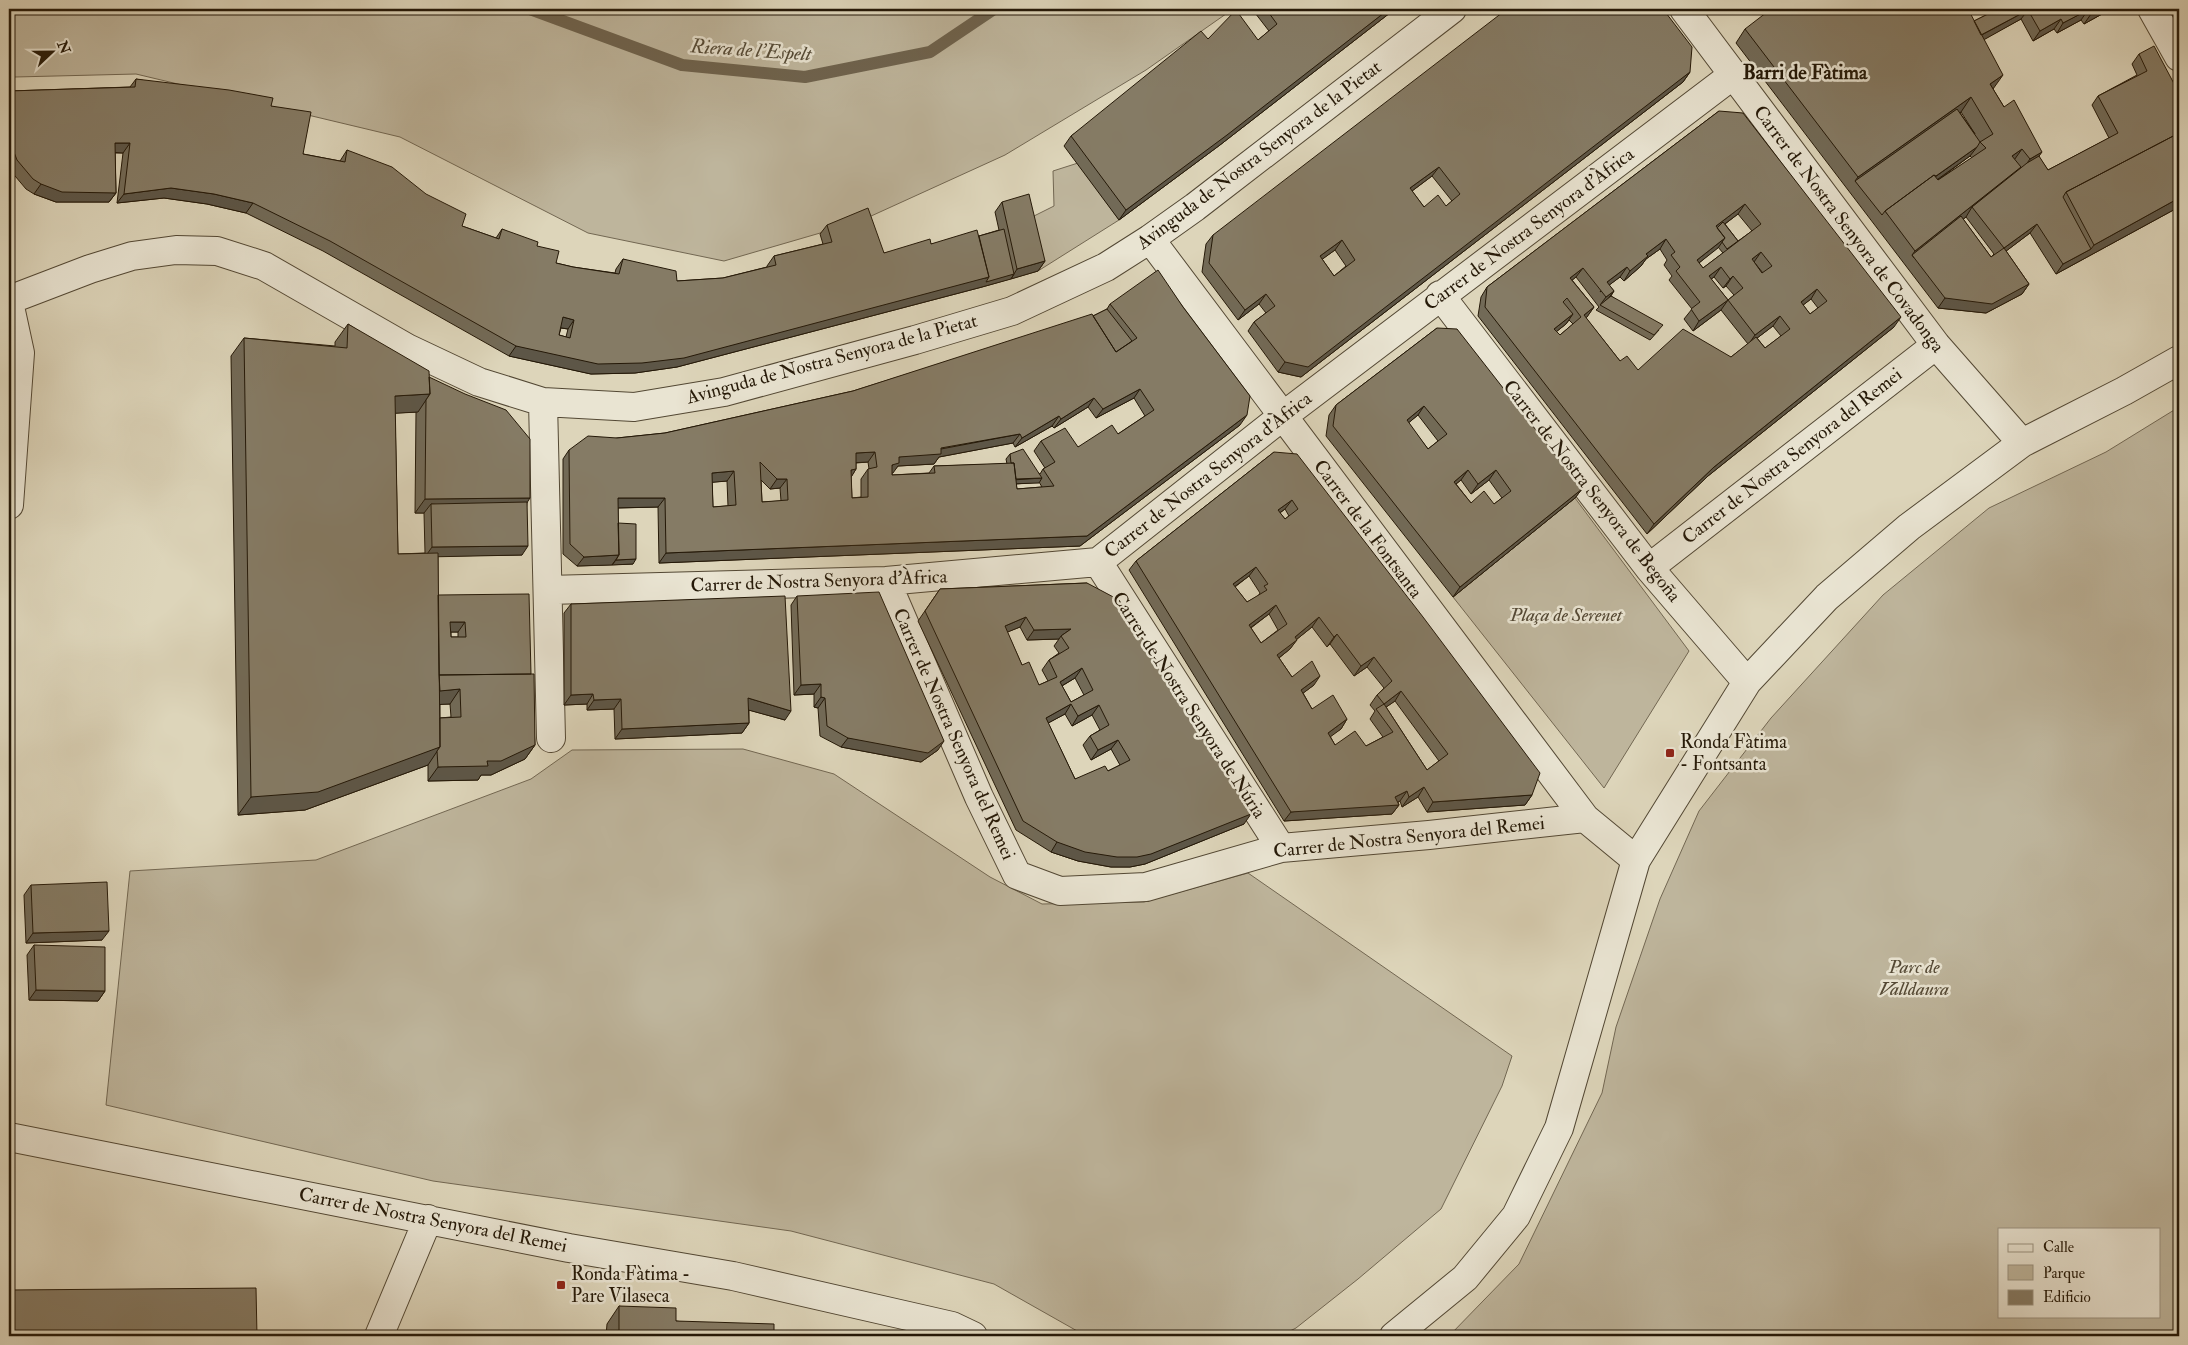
<svg xmlns="http://www.w3.org/2000/svg" width="2188" height="1345" font-family="'IM FELL Double Pica',serif">
<style>
.green{fill:#beb59c;stroke:#726752;fill-rule:evenodd}
.lines{fill:none;stroke-linecap:round;stroke-linejoin:round}
.stream{stroke:#6e634e;stroke-width:12}
.minor-casing{stroke:#534834;stroke-width:30}
.minor{stroke:#e9e4d2;stroke-width:28}
.wall{fill:#726a57;stroke:#251908;fill-rule:evenodd}
.shaded-wall{fill:#5d5647;stroke:#251908}
.building{fill:#857b65;stroke:#251908;fill-rule:evenodd}
.poi-dot{fill:#8f2418;stroke:#e9e4d2;stroke-width:2}
.labels{text-anchor:middle;dominant-baseline:central;stroke-width:5;stroke-linejoin:round;paint-order:stroke}
.street-label{font-size:19px;fill:#251908;stroke:#e9e4d2}
.park-label{font-size:19px;font-style:italic;fill:#534834;stroke:#e9e4d2}
.poi-label{font-size:19px;fill:#251908;stroke:#e9e4d2;text-anchor:start}
.water-label{font-size:20px;font-style:italic;fill:#554b37;stroke:#e9e4d2}
.neighbourhood-label{font-size:20px;font-weight:bold;fill:#251908;stroke:#e9e4d2}
</style>
<rect width="100%" height="100%" fill="#ddd5ba"/>
<filter id="stains"><feTurbulence type="fractalNoise" baseFrequency=".004" numOctaves="4"/><feColorMatrix values="0 0 0 0 .2 0 0 0 0 .09 0 0 0 0 .02 0 0 0 .5 -.17"/></filter>
<radialGradient id="worn" r=".72"><stop offset=".6" stop-color="#630" stop-opacity="0"/><stop offset="1" stop-color="#630" stop-opacity=".3"/></radialGradient>
<path class="green" d="M9 9H1233L1146 70 1005 155 858 222 724 261 588 233 400 137 136 74 15 77 9 79Z
M1078 163 1119 220 1038 271 1026 220 1054 206 1053 171Z
M2179 407V1336H1449L1519 1264 1602 1093 1616 1027 1660 899 1699 811 1771 718 1883 595 1989 508 2106 452ZM1999 1229H2159V1316H1999Z
M1575 498 1689 651 1604 788 1453 597Z
M743 749 834 774 990 877 1042 904 1144 902 1248 873 1512 1056 1502 1086 1441 1209 1358 1279 1296 1328 1280 1336H1086L994 1284 791 1231 433 1181 106 1105 130 871 316 860 531 779 572 750Z"/>
<g class="lines">
<path class="stream" d="M530 9 682 65 805 77 930 52 994 9"/>
<g class="minor-casing">
<path id="minor" d="M1684 9 1936 345 2022 443
M2152 9 2179 57
M1150 239 1585 818 1636 860
M1440 295 1649 568 1747 682
M9 300 90 269 132 256 176 250 217 251 264 266 407 348 479 382 543 402 634 407 724 392 915 340 1012 311 1106 267 1150 239 1195 207 1452 9
M9 302 20 353 9 505
M543 402 551 738
M1098 562 1281 848
M1649 568 1936 345
M886 581 979 797 1017 875 1060 891 1146 887 1281 848 1429 835 1585 818
M548 590 886 581 1098 562 1283 416 1733 75
M9 1137 569 1248 733 1276 952 1326 973 1336
M379 1336 428 1219
M1394 1336 1465 1278 1516 1216 1559 1128 1636 860 1747 682 1827 597 1909 527 2022 443 2124 391 2179 360"/>
</g>
<use href="#minor" class="minor"/>
</g>
<path class="wall" d="M1252 9H1395L1220 145 1119 220 1064 146 1071 136 1208 39 1258 40 1269 31Z
M1993 9H2111L2084 24 2081 20 2057 33 2054 29 2033 41 2021 19 1984 39 1993 89 2004 107 2048 170 2109 138 2092 105 2098 96 2137 75 2132 64 2139 54 2179 93V207L2056 274 2030 233 2006 251 2029 284 2022 294 1986 313 1938 308 1736 43 1745 29 1974 21 1994 11ZM1961 112 1975 134 1960 113ZM1970 156 1972 158 1938 180ZM1966 217 1994 254 1991 257 1963 219Z
M1690 72 1683 82 1301 377 1278 372 1248 331 1254 322 1266 313 1259 304 1238 320 1202 272 1206 244 1213 235ZM1432 176 1452 201 1446 206 1424 207 1412 191ZM1335 250 1346 266 1334 276 1322 259Z
M136 79 271 106 303 154 340 161 347 150 462 226 496 238 502 229 537 246 556 263 573 267 615 273 616 269 623 259 677 281 723 278 767 267V266L774 256 823 244 820 234 827 225 884 253 931 244 979 236 999 230 995 212 1002 202 1045 261 1038 271 982 287 677 367 635 373 591 374 509 356 323 251 246 213 207 204 164 198 117 203 123 153H115L116 193 109 202H56L34 194 26 189 10 170 9 167V91L130 87ZM561 328 568 329 566 337 559 335Z
M1719 111 1894 327 1708 476 1647 534 1478 316 1481 297 1487 287ZM1738 214 1752 231 1738 241 1725 224ZM1718 247 1723 253 1703 268 1699 263ZM1660 249 1667 260 1664 265 1672 276 1669 280 1692 309 1684 319 1693 331 1721 310 1748 344 1731 357 1638 370 1620 361 1586 318 1594 307 1572 280 1576 277 1599 307 1596 310 1650 340 1659 330 1611 296 1614 291 1609 285 1620 277 1624 281 1641 266 1646 259ZM1754 262 1763 273H1762ZM1714 277 1723 288 1726 286 1734 295 1728 300 1711 279ZM1811 299 1818 308 1810 314 1803 305ZM1569 320 1573 324 1560 335 1556 332 1566 324ZM1773 326 1781 336 1765 348 1757 338Z
M1110 304 1240 425 1080 546 659 563 658 507 618 508V523L633 564 577 566 563 554V459L569 450 617 438 665 433 853 391 1093 316 1107 309ZM1134 398 1145 416 1118 434 1078 447 1041 441 1034 451 1045 468 1043 469 1040 474 1010 454 1006 459 1007 464 934 466 929 473 892 475V473L898 466 934 464 939 457 1013 443 1015 447 1052 426 1054 428 1088 407 1096 418ZM868 462 869 469H868L861 479V497L852 498 851 477 856 469V463ZM761 480 770 489 780 488 781 501 762 502ZM727 481 728 506 713 507 712 482ZM1039 482 1042 487 1017 489 1016 484Z
M348 324 429 377 527 502 522 555 438 556V595L531 674 535 745 525 759 491 775H481L478 780 428 781V765L305 810 238 815 231 356 244 338 335 346V342ZM416 412 415 513H424L425 553 398 554 395 413ZM451 632H458V637H451ZM440 704H450L451 717 440 718Z
M1437 328 1582 489 1575 498 1453 597 1326 436 1329 415 1336 405ZM1418 415 1438 441 1428 449 1408 423ZM1461 480 1471 494 1489 480 1502 498 1494 504 1471 503 1456 484Z
M1274 452 1532 795 1525 805 1427 812 1418 797 1402 807 1400 801 1398 802 1399 805 1392 814 1284 821 1129 570 1136 561ZM1285 509 1289 516 1285 519 1280 513ZM1249 576 1260 593 1258 596 1247 602 1235 587ZM1269 614 1278 630 1261 643 1251 628ZM1312 627 1327 647 1330 644 1354 676 1367 667 1384 688 1377 695 1370 705 1375 711 1370 719 1383 737 1366 746 1335 745 1330 736 1341 729 1347 719 1312 709 1303 693 1314 685 1292 677 1279 658 1290 649 1297 639ZM1395 701 1439 761 1427 770 1386 707Z
M1087 583 1244 824 1145 864 1130 867H1111L1078 861 1051 852 1016 830 918 621 940 589ZM1020 627 1027 640 1059 639 1054 646 1059 653 1049 660 1042 670 1048 681 1039 685 1022 665 1007 632ZM1075 678 1084 695 1071 702 1062 686ZM1065 714 1072 726 1092 715 1100 730 1090 736 1083 745 1091 760 1111 749 1120 765 1108 771 1075 779 1048 723Z
M797 596 938 750 921 762 841 747 820 736 818 708 814 707V694L794 695 791 605Z
M571 604 785 720 749 710V723L742 733 615 739 614 709 587 710V704L564 705V613Z
M31 885 102 940 26 943 24 895Z
M34 945 105 991 98 1001 29 1000 27 955Z
M619 1306 676 1321 774 1336H606L607 1324Z"/>
<path class="shaded-wall" d="M1389 9H1395L1220 145 1119 220 1126 210Z
M2100 9H2111L2084 24 2091 14Z
M2028 10 2021 19 1971 47 1978 37Z
M2088 10 2081 20 2057 33 2063 23Z
M2061 19 2054 29 2033 41 2040 31Z
M1690 72 1683 82 1301 377 1278 372 1285 362Z
M2003 75 1993 89 1990 84Z
M1971 97 1961 112 1858 184 1855 181 1858 177Z
M115 143H130L123 153 108 152Z
M1977 147 1970 156 1888 215 1886 212Z
M2022 149 2012 163V156Z
M2042 152 2032 166 2020 173 2030 159Z
M1439 167 1432 176 1404 197 1410 188Z
M2021 167 2011 181 1972 207 1966 217 1914 258 1912 255 1915 251Z
M41 184 116 193 109 202H56L34 194Z
M171 188 214 194 253 203 246 213 207 204 164 198 117 203 124 194Z
M2179 198V207L2056 274 2063 264 2091 249 2094 245Z
M1745 204 1738 214 1714 232 1716 226Z
M2037 224 2030 233 1997 258 2004 248Z
M1725 238 1718 248 1690 270 1697 260Z
M1666 239 1660 249 1646 259 1641 266 1624 281 1630 271 1646 254Z
M1342 240 1335 250 1313 266 1320 256Z
M1761 252 1754 262 1745 269 1752 259Z
M1045 261 1038 271 1011 279 1017 269Z
M1627 267 1620 277 1600 292 1607 282Z
M1721 267 1714 277 1702 286 1709 276Z
M1583 268 1576 277 1564 287 1570 278Z
M1014 274 1011 279 982 287 677 367 635 373 591 374 509 356 516 346Z
M1733 276 1726 286 1723 288 1730 279Z
M2029 284 2022 294 1986 313 1938 308 1945 298Z
M1817 289 1811 299 1794 312 1801 302Z
M1614 291 1607 300 1600 305 1606 297Z
M1266 294 1259 304 1238 320 1245 310Z
M1728 300 1721 310 1693 331 1699 321Z
M1594 307 1587 317 1577 325 1584 315Z
M1573 314 1566 324 1547 339 1554 329Z
M1780 316 1773 326 1748 345 1755 335Z
M563 317 574 320 568 329 556 327Z
M1901 317 1894 327 1708 476 1647 534 1654 524 1714 467Z
M1140 389 1134 398 1096 418 1103 409Z
M430 394 418 412 382 414 395 396Z
M1094 398 1088 407 1054 428 1061 419Z
M1424 406 1418 415 1400 430 1407 420Z
M1247 415 1240 425 1080 546 659 563 666 553 1087 536Z
M1059 416 1052 426 1015 447 1022 438Z
M1020 434 1013 443 939 457 934 464 898 466 893 473 885 475 899 457Z
M875 452 868 462 849 463 856 453Z
M856 469 850 479 851 470Z
M1468 470 1461 480 1447 491 1454 482Z
M1496 470 1489 480 1471 494 1478 484Z
M734 471 727 481 705 483 712 473Z
M1042 478 1039 483 1009 484 1012 480Z
M777 479H787L780 488 770 489Z
M1582 489 1575 498 1453 597 1460 587Z
M530 498 521 512 431 504 424 513H415L425 499Z
M618 498H665L658 507 611 508Z
M1292 500 1285 509 1271 519 1278 510Z
M528 546 522 555 425 557 432 547Z
M619 555 612 565 577 566 584 557Z
M636 559 633 564 612 565 616 560Z
M1256 567 1249 576 1226 593 1233 584Z
M1276 605 1269 614 1242 634 1249 625Z
M1026 617 1020 627 998 636 1005 626Z
M1319 617 1312 627 1291 644 1297 640 1290 649 1270 665 1277 655 1295 637Z
M450 622H465L458 632H444Z
M1071 629 1061 636 1059 639 1027 640 1034 630Z
M1337 634 1330 644 1327 647 1334 637Z
M1374 657 1367 667 1354 676 1361 666Z
M1082 668 1075 678 1053 691 1060 682Z
M1320 676 1314 685 1294 700 1301 690Z
M821 684 814 694 794 695 801 685Z
M460 689 450 704 427 705 437 691Z
M1401 691 1395 701 1379 712 1384 704Z
M593 694 587 704 564 705 571 695Z
M821 697 825 698 818 708 814 707Z
M748 698 791 711 785 720 741 708Z
M621 699 614 709 587 710 594 700Z
M1071 704 1065 714 1039 728 1046 718Z
M1099 705 1092 715 1072 726 1078 716Z
M1347 719 1341 729 1322 743 1328 733Z
M749 723 742 733 615 739 622 729Z
M848 738 944 741 938 750 921 762 841 747Z
M1118 740 1111 749 1091 760 1098 750Z
M535 745 525 759 491 775H481L478 780 428 781 438 767 487 761Z
M440 747 428 765 305 810 238 815 251 797Z
M1424 787 1418 797 1402 807 1409 797Z
M1407 791 1400 801 1392 805H1399L1392 814 1284 821 1291 812 1395 797Z
M1532 795 1525 805 1427 812 1433 802Z
M1251 814 1244 824 1145 864 1130 867H1111L1078 861 1051 852 1057 842Z
M109 931 102 940 26 943 33 933Z
M36 990 105 991 98 1001 29 1000Z"/>
<path class="building" d="M1266 9H1389L1227 135 1126 210 1071 136 1201 31 1208 39 1236 10 1258 40 1277 24Z
M1507 9H1663L1692 47 1690 72 1308 367 1285 362 1254 322 1275 306 1266 294 1245 310 1209 263 1213 235ZM1439 167 1460 194 1446 206 1438 195 1424 207 1410 188ZM1342 240 1355 260 1334 276 1320 256Z
M1771 9H1968L2003 75 1990 84 2004 107 2014 100 2042 152 2030 159 2022 149 2012 156 2021 167 1915 251 1885 211 1934 175 1938 180 1986 148 1980 142 1993 134 1971 97 1858 177 1745 29Z
M1998 9H2100L2091 14 2088 10 2063 23 2061 19 2040 31 2028 10 1981 35 1974 21Z
M2154 46 2179 93V133L2066 192 2063 197 2091 249 2063 264 2037 224 2004 248 1972 207 2027 163 2039 156 2048 170 2118 133 2098 96 2147 71 2139 54Z
M136 79 229 90 273 98 271 106 311 112 303 154 345 162 347 150 392 167 426 194 466 214 462 226 499 239 502 229 538 242 537 246 559 251 556 263 573 267 619 274 623 259 676 271 677 281 723 278 776 265 774 256 832 242 827 225 868 208 884 253 930 239 931 244 977 230 989 277 684 358 642 363 598 364 516 346 330 241 253 203 214 194 171 188 124 194 130 143H115L116 193 62 192 41 184 33 179 17 160 9 139V129L12 127 9 116V91L135 87ZM563 317 574 320 570 338 559 335Z
M1957 109 1980 142 1977 147 1936 176 1934 175 1885 211 1882 215 1855 181Z
M1719 111 1743 113 1901 317 1714 467 1654 524 1485 307 1487 287ZM1745 204 1761 224 1703 268 1697 260 1725 238 1716 226ZM1666 239 1675 252 1671 255 1680 267 1676 271 1700 302 1691 309 1699 321 1728 300 1755 335 1780 316 1790 329 1765 348 1756 337 1731 357 1683 329 1638 370 1627 356 1620 361 1584 315 1594 307 1570 278 1583 268 1606 297 1614 291 1607 282 1627 267 1630 271 1648 256 1646 254ZM1761 252 1772 266 1762 273 1752 259ZM1721 267 1730 279 1733 276 1743 288 1728 300 1709 276ZM1817 289 1827 301 1810 314 1801 302ZM1567 298 1581 317 1560 335 1554 329 1573 314 1563 302Z
M2179 133V198L2094 245 2066 192Z
M1029 194 1045 261 1017 269 1002 202Z
M1961 216 1991 257 2004 248 2029 284 1992 304 1945 298 1912 255Z
M1723 222 1738 241 1727 249 1722 242 1725 238 1717 228Z
M1004 229 1014 274 986 282 989 277 979 236Z
M1158 270 1183 307 1250 396 1247 415 1087 536 666 553 665 498H618L619 555 584 557 570 544 569 450 588 436 617 438 665 433 853 391 1092 314 1116 352 1137 338 1110 304ZM1140 389 1154 410 1118 434 1112 425 1078 447 1065 428 1041 441 1055 462 1043 469 1054 486 1017 489 1014 463 934 466 935 473 892 475V465L899 463V457L941 454V448L1020 434 1022 438 1059 416 1061 419 1094 398 1103 409ZM875 452 877 467 868 469V497L852 498 851 470 856 469V453ZM760 462 777 479H787L788 500 762 502ZM734 471 736 505 713 507 712 473Z
M1611 296 1663 325 1654 335 1600 305Z
M1107 309 1132 341 1116 352 1093 316Z
M348 324 429 371 430 394 395 396 398 554 438 553 440 747 318 792 251 797 244 338 347 348Z
M1437 328 1457 329 1582 489 1460 587 1333 426 1336 405ZM1424 406 1447 434 1428 449 1407 420ZM1468 470 1478 484 1496 470 1511 491 1494 504 1484 491 1471 503 1454 482Z
M429 377 465 394 506 410 530 439V498L425 499 426 400 430 394Z
M1023 449 1042 478 1016 479 1014 463H1011L1010 454Z
M1274 452 1297 454 1423 617 1540 773 1532 795 1433 802 1424 787 1409 797 1407 791 1395 797 1399 805 1291 812 1136 561ZM1292 500 1298 509 1285 519 1278 510ZM1256 567 1268 584 1264 586 1267 590 1247 602 1233 584ZM1276 605 1287 624 1261 643 1249 625ZM1319 617 1334 637 1337 634 1361 666 1374 657 1392 681 1377 695 1384 704 1376 709 1393 732 1366 746 1355 731 1335 745 1328 733 1347 719 1333 695 1312 709 1301 690 1320 676 1312 661 1292 677 1277 655 1297 640 1295 637ZM1401 691 1448 754 1427 770 1384 704Z
M527 502 528 546 432 547 431 504Z
M618 523 636 524V559L616 560 619 555Z
M1087 583 1119 600 1251 814 1151 854 1137 857H1117L1085 852 1057 842 1023 821 925 611 940 589ZM1026 617 1034 630 1071 629 1061 636 1069 648 1049 660 1057 677 1039 685 1029 662 1022 665 1005 626ZM1082 668 1093 690 1071 702 1060 682ZM1071 704 1078 716 1099 705 1109 725 1090 736 1098 750 1118 740 1130 760 1108 771 1105 766 1075 779 1046 718Z
M879 592 944 741 928 753 848 738 827 726 825 698 821 697V684L801 685 797 596Z
M529 594 531 674 439 675 438 595ZM450 622H465L466 637H451Z
M785 596 791 711 748 698 749 723 622 729 621 699 594 700 593 694 571 695V604Z
M534 674 535 745 501 761H487L488 766 438 767 437 751 440 747V718L461 717 460 689 440 691 439 675Z
M107 882 109 931 33 933 31 885Z
M34 945 105 947V991L36 990Z
M256 1288 257 1336H9V1290Z
M619 1306 676 1308V1321L774 1324V1336H619Z"/>
<g class="poi-dot">
<rect x="1665" y="748" width="10" height="10" rx="2.5"/>
<rect x="556" y="1280" width="10" height="10" rx="2.5"/>
</g>
<g class="labels">
<g class="street-label">
<text transform="translate(1259 155) rotate(-37)">Avinguda de Nostra Senyora de la Pietat</text>
<text transform="translate(1529 229) rotate(-37)">Carrer de Nostra Senyora d'Àfrica</text>
<text transform="translate(1849 229) rotate(53)">Carrer de Nostra Senyora de Covadonga</text>
<text transform="translate(832 359) rotate(-15)">Avinguda de Nostra Senyora de la Pietat</text>
<text transform="translate(1792 456) rotate(-38)">Carrer de Nostra Senyora del Remei</text>
<text transform="translate(1208 475) rotate(-38)">Carrer de Nostra Senyora d'Àfrica</text>
<text transform="translate(1592 491) rotate(52)">Carrer de Nostra Senyora de Begoña</text>
<text transform="translate(1368 529) rotate(53)">Carrer de la Fontsanta</text>
<text transform="translate(819 581) rotate(-2)">Carrer de Nostra Senyora d'Àfrica</text>
<text transform="translate(1189 705) rotate(57)">Carrer de Nostra Senyora de Núria</text>
<text transform="translate(954 734) rotate(66)">Carrer de Nostra Senyora del Remei</text>
<text transform="translate(1409 837) rotate(-6)">Carrer de Nostra Senyora del Remei</text>
<text transform="translate(433 1220) rotate(11)">Carrer de Nostra Senyora del Remei</text>
</g>
<g class="park-label">
<text x="1566" y="615">Plaça de Serenet</text>
<text x="1914" y="967">Parc de<tspan x="1914" dy="22">Valldaura</tspan></text>
</g>
<g class="poi-label">
<text x="1680" y="742">Ronda Fàtima<tspan x="1680" dy="22">- Fontsanta</tspan></text>
<text x="571" y="1274">Ronda Fàtima -<tspan x="571" dy="22">Pare Vilaseca</tspan></text>
</g>
<g class="water-label">
<text transform="translate(751 50) rotate(4)">Riera de l'Espelt</text>
</g>
<g class="neighbourhood-label">
<text x="1805" y="72">Barri de Fàtima</text>
</g>
</g>
<rect width="2188" height="1345" fill="none" stroke="#ddd5ba" stroke-width="30"/>
<rect x="10" y="10" width="2168" height="1325" fill="none" stroke="#251908" stroke-width="2.5"/>
<rect x="15" y="15" width="2158" height="1315" fill="none" stroke="#251908"/>
<rect x="1998" y="1228" width="162" height="90" fill="#e9e4d2" stroke="#9b9381"/>
<rect x="2008" y="1244" width="25" height="8" fill="#e9e4d2" stroke="#9b9381"/>
<text x="2043" y="1252" font-size="15" fill="#251908">Calle</text>
<rect x="2008" y="1265" width="25" height="15" fill="#beb59c" stroke="#9b9381"/>
<text x="2043" y="1278" font-size="15" fill="#251908">Parque</text>
<rect x="2008" y="1290" width="25" height="15" fill="#857b65" stroke="#9b9381"/>
<text x="2043" y="1302" font-size="15" fill="#251908">Edificio</text>
<g transform="translate(52 52) rotate(68)" stroke="#e9e4d2" stroke-width="4" paint-order="stroke">
<path d="M0-4L9 19L0 12L-9 19Z" fill="#251908"/>
<text y="-8" font-size="14" font-weight="bold" text-anchor="middle" fill="#251908">N</text>
</g>
<rect width="100%" height="100%" filter="url(#stains)"/>
<rect width="100%" height="100%" fill="url(#worn)"/>
</svg>
